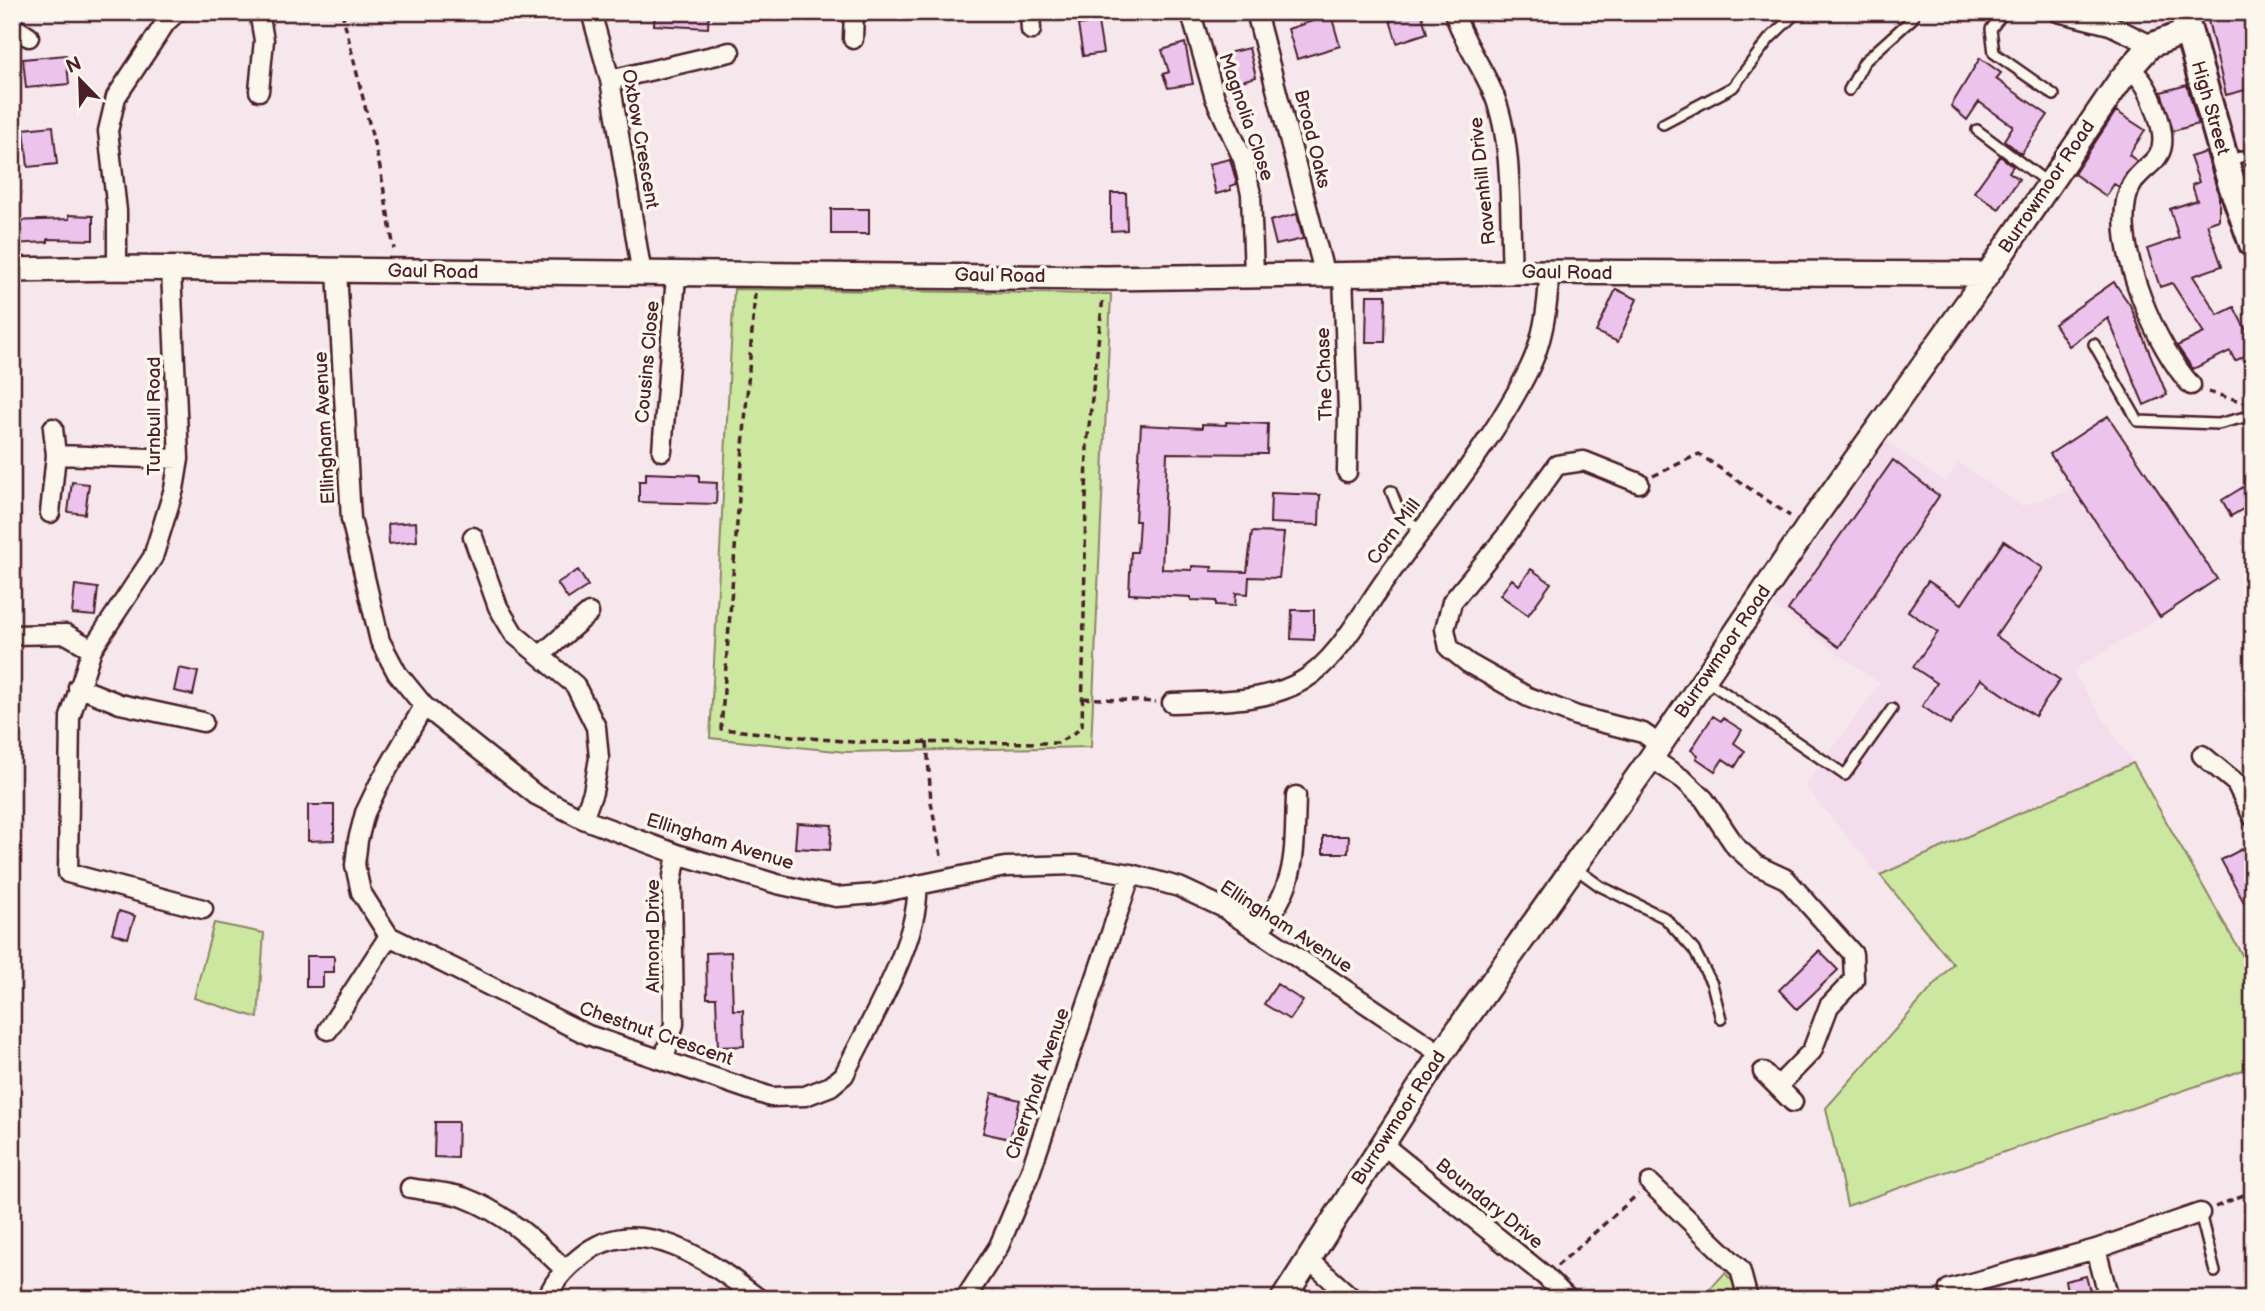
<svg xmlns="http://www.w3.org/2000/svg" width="2265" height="1311" font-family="'Balsamiq Sans',sans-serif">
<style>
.built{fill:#f3dcec}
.green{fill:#cce8a0;stroke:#8b8466;stroke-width:2}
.building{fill:#ebc3ec;stroke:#4a1f2b;stroke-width:2}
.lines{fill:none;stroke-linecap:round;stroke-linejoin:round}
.service-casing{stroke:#4a1f2b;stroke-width:14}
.minor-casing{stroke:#4a1f2b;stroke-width:23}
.tertiary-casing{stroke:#4a1f2b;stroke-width:28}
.secondary-casing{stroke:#4a1f2b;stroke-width:32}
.path{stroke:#4a1f2b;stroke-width:3.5;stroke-dasharray:7 5;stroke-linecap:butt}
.service{stroke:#fbf7ec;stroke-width:9}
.minor{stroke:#fbf7ec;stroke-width:18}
.tertiary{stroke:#fbf7ec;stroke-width:23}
.secondary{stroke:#fbf7ec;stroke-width:26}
.labels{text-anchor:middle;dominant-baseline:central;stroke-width:7;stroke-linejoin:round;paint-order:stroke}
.street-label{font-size:19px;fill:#4a1f2b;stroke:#fbf7ec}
</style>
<rect width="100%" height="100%" fill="#f6e7ec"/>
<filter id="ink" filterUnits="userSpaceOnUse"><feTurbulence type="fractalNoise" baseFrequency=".0143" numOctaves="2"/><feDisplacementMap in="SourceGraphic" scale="14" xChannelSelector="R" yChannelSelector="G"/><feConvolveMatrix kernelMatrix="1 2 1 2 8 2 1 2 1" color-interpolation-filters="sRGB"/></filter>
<g filter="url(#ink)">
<path class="built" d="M2121 12H2253V173L2245 176 2226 113 2148 19Z
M1886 442 1945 482 1959 463 2022 506 2074 489 2160 617 2072 671 2133 763 2253 974V1057L2249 1068 1847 1206 1826 1108 1953 964 1805 786 1880 684 1773 606Z"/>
<path class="green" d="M734 289 1111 294 1091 747 846 752 710 738Z
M2133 763 2253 974V1057L2249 1068 1847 1206 1826 1108 1953 964 1880 875Z
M214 923 264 933 258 1018 194 998Z
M1725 1273 1734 1283 1737 1299H1700Z"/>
<path class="building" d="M655 12H709L708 28 654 25Z
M1414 12H1421L1427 33 1397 43 1390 20Z
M2206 12H2253V88L2226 95Z
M1331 15 1340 46 1297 59 1288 29Z
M1098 22 1103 53 1083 56 1078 25Z
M1185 43 1193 84 1168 88 1163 74 1169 72 1162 50Z
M1249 48 1256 77 1230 84 1223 54Z
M66 55 69 84 26 88 23 59Z
M1980 58 2001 73 1996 79 2048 115 2021 154 2004 140 2013 126 1979 102 1967 120 1951 106Z
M2187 85 2198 124 2173 131 2161 92Z
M2116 111 2145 130 2129 155 2137 161 2119 187 2114 184 2106 196 2074 174Z
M53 126 57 164 28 167 24 129Z
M2206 152 2219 196V220L2207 224 2222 266 2193 276 2218 315 2234 307 2253 344V352L2235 361 2230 351 2193 369 2177 346 2204 333 2172 283 2160 287 2147 249 2179 238 2170 209 2197 200 2192 185 2199 182 2190 157Z
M2000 156 2013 166 2009 172 2019 179 1999 209 1974 192Z
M1230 159 1237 184 1230 186 1231 190 1216 194 1209 164Z
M1111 193H1126L1127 230 1111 231Z
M831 209H869V234H831Z
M1297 214 1303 239 1276 245 1270 221Z
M69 215 93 216V240L48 239V242L12 244V221L69 219Z
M2114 282 2130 305 2167 395 2144 405 2108 318 2069 346 2054 324Z
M1616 289 1637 299 1618 342 1596 332Z
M1367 295H1386L1385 342H1366Z
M2108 416 2217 579 2160 617 2050 454Z
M1226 422 1268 424 1267 454 1167 453 1162 569 1192 570V566L1212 567 1211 571 1247 572 1252 532 1284 533 1279 578 1249 577 1248 594 1236 593 1235 606 1216 605V601L1191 600V597L1129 594 1131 552H1137L1139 521H1135L1141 425 1202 428V424L1226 425Z
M1893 460 1939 496 1839 647 1788 610Z
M646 473 699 475V482L717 483 716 504 639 502V481H646Z
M2253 481V503L2231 516 2222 500Z
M72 482 89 484 85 514 68 512Z
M1271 493 1320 495 1319 525 1270 523Z
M416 522 417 541 389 544 388 524Z
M2004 541 2043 568 1996 636 2060 680 2035 716 1981 679 1950 725 1922 706 1937 683 1913 667 1938 632 1908 611 1928 581 1962 604Z
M1531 569 1551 583 1528 615 1500 595 1512 579 1519 585Z
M578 570 588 586 568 599 557 583Z
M75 585 98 588 95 616 72 614Z
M1292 610H1314V640L1291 639Z
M179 668 198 672 193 695 174 691Z
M1713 716 1721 721 1723 718 1742 730 1734 743 1745 751 1735 767 1723 759 1715 771 1696 758 1698 755 1691 750Z
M308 805H334V840L308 841Z
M797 823 832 825 830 850 795 848Z
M1323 836H1349L1348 853H1323Z
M2244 848 2253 864V919L2221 860Z
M119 911 135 916 128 938 112 933Z
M1819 951 1838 970 1797 1009 1779 990Z
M731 952 733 1010H743L744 1046 718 1047 716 998H707L706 953Z
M306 956H334V972H323V987H306Z
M1277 984 1303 1001 1290 1020 1264 1004Z
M992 1093 1020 1100 1010 1139 983 1133Z
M435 1122H458L457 1158 434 1157Z
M2086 1276 2092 1299H2069L2065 1281Z"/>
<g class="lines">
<g class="service-casing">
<path id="service" d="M2004 12 1991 29 1994 53 2054 95
M1849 90 1864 62 1913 18 1914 12
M1663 124 1733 87 1769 39 1797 12
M1977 130 2048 183
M2228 161 2253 153
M2094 344 2138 421 2218 424 2253 415
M1391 491 1401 516 1422 530
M1706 680 1845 775 1892 709
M1575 868 1600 886 1665 918 1694 950 1712 984 1721 1019
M2200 1213 2215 1272"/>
</g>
<g class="minor-casing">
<path id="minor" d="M259 12 264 40 259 91
M591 12 610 80 642 275
M1030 12 1031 30
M1256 12 1325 276
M1454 12C1464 44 1482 65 1494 95 1514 144 1509 219 1512 272
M2058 12 2110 25 2151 45
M1192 17 1215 98 1243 159 1251 194 1254 275
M12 26 29 37
M853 39 854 12
M2129 68C2144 80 2148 89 2155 107 2180 174 2135 154 2126 201 2116 253 2156 347 2191 385
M610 80 730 52
M117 268V211L108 131 116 97 166 22 177 12
M171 270 179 459 174 489 153 557 92 649 70 717 68 873 203 909
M337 271 351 519 380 641 397 673 424 706 536 795 583 819 677 854 777 884 836 897 875 894 1005 867 1076 865 1131 874 1179 887 1222 907 1441 1054
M1343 275 1348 411 1347 472
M662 451 676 276
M56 455 179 459
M1639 483 1584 461 1557 465 1506 536 1452 602 1445 629 1449 648 1468 663 1528 697 1577 716 1643 733 1660 745
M50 513 56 455 53 428
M473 537 498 607 514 634 575 685 596 727 599 758 593 792 583 819
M12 635 66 634 92 649
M541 655 589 613
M78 687 120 704 203 722
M1172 703C1214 701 1264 703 1302 681 1338 660 1362 612 1386 579 1433 514 1495 439 1530 367 1544 338 1548 306 1549 274
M424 706 379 784 365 813 358 840 355 865 361 892 389 936 588 1035 771 1097 805 1096 831 1086 844 1075C868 1025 921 938 917 885
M2202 755 2236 783 2253 817
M1651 758 1684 780 1704 799 1736 847 1756 865 1786 879 1853 954 1854 980 1829 1006 1812 1051 1778 1086
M1258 932C1298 885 1294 854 1296 796
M328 1030 389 936
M664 1059 674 1024 672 882 677 854
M1763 1072 1793 1102
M1382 1144 1545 1276 1568 1299
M1650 1183 1740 1269 1748 1299
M410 1188C427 1191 447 1192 463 1197 503 1212 535 1240 564 1269
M2096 1249 2109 1299
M1307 1258 1353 1299
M1949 1289 2096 1249 2200 1213
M547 1299C553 1281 566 1268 580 1257 638 1208 711 1262 759 1299
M965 1299 999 1246 1030 1173 1131 874"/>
</g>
<g class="tertiary-casing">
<path id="tertiary" d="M12 270 117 268 1106 278 1512 272 1988 274
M1283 1299 1441 1054 1651 758 1807 528 1988 274 2121 79 2151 45 2187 32"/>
</g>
<g class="secondary-casing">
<path id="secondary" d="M2183 12 2231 182 2253 244"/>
</g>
<path class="path" d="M342 12 380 168 394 249
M755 293 721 729 852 742 1058 743 1082 728 1087 445 1103 297
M2208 392 2244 402
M1653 476 1699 454 1790 516
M1083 698 1156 702
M927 742 931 802 942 861
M2215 1207 2253 1191
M1557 1266 1638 1194"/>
<use href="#service" class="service"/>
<use href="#minor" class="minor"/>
<use href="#tertiary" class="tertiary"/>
<use href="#secondary" class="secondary"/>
</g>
</g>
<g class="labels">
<g class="street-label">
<text transform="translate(2210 108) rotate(74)">High Street</text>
<text transform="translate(1246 117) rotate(71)">Magnolia Close</text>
<text transform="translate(640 139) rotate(80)">Oxbow Crescent</text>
<text transform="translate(1312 139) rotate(76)">Broad Oaks</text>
<text transform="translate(1483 181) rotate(-96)">Ravenhill Drive</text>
<text transform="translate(2047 187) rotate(-56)">Burrowmoor Road</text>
<text transform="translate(433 272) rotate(1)">Gaul Road</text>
<text transform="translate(1567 273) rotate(1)">Gaul Road</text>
<text transform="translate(1000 276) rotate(1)">Gaul Road</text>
<text transform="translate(648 362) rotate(-85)">Cousins Close</text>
<text transform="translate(1325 374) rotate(-92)">The Chase</text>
<text transform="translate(154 416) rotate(-90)">Turnbull Road</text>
<text transform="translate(325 428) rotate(-93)">Ellingham Avenue</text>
<text transform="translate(1394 532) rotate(-54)">Corn Mill</text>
<text transform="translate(1723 652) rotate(-56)">Burrowmoor Road</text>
<text transform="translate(720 842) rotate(17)">Ellingham Avenue</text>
<text transform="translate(1286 927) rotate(33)">Ellingham Avenue</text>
<text transform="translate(653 936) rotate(-90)">Almond Drive</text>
<text transform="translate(656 1034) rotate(19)">Chestnut Crescent</text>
<text transform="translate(1038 1084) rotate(-71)">Cherryholt Avenue</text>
<text transform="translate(1399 1118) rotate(-57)">Burrowmoor Road</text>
<text transform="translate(1489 1204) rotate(39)">Boundary Drive</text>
</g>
</g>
<rect width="2265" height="1311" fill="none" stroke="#fbf7ec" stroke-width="42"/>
<rect x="21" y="21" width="2223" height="1269" fill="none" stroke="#4a1f2b" stroke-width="2.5" filter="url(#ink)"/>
<g transform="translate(80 80) rotate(337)" stroke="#fbf7ec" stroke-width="5" paint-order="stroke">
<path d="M0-5L12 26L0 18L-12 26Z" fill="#4a1f2b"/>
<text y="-10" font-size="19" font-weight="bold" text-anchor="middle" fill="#4a1f2b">N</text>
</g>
</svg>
